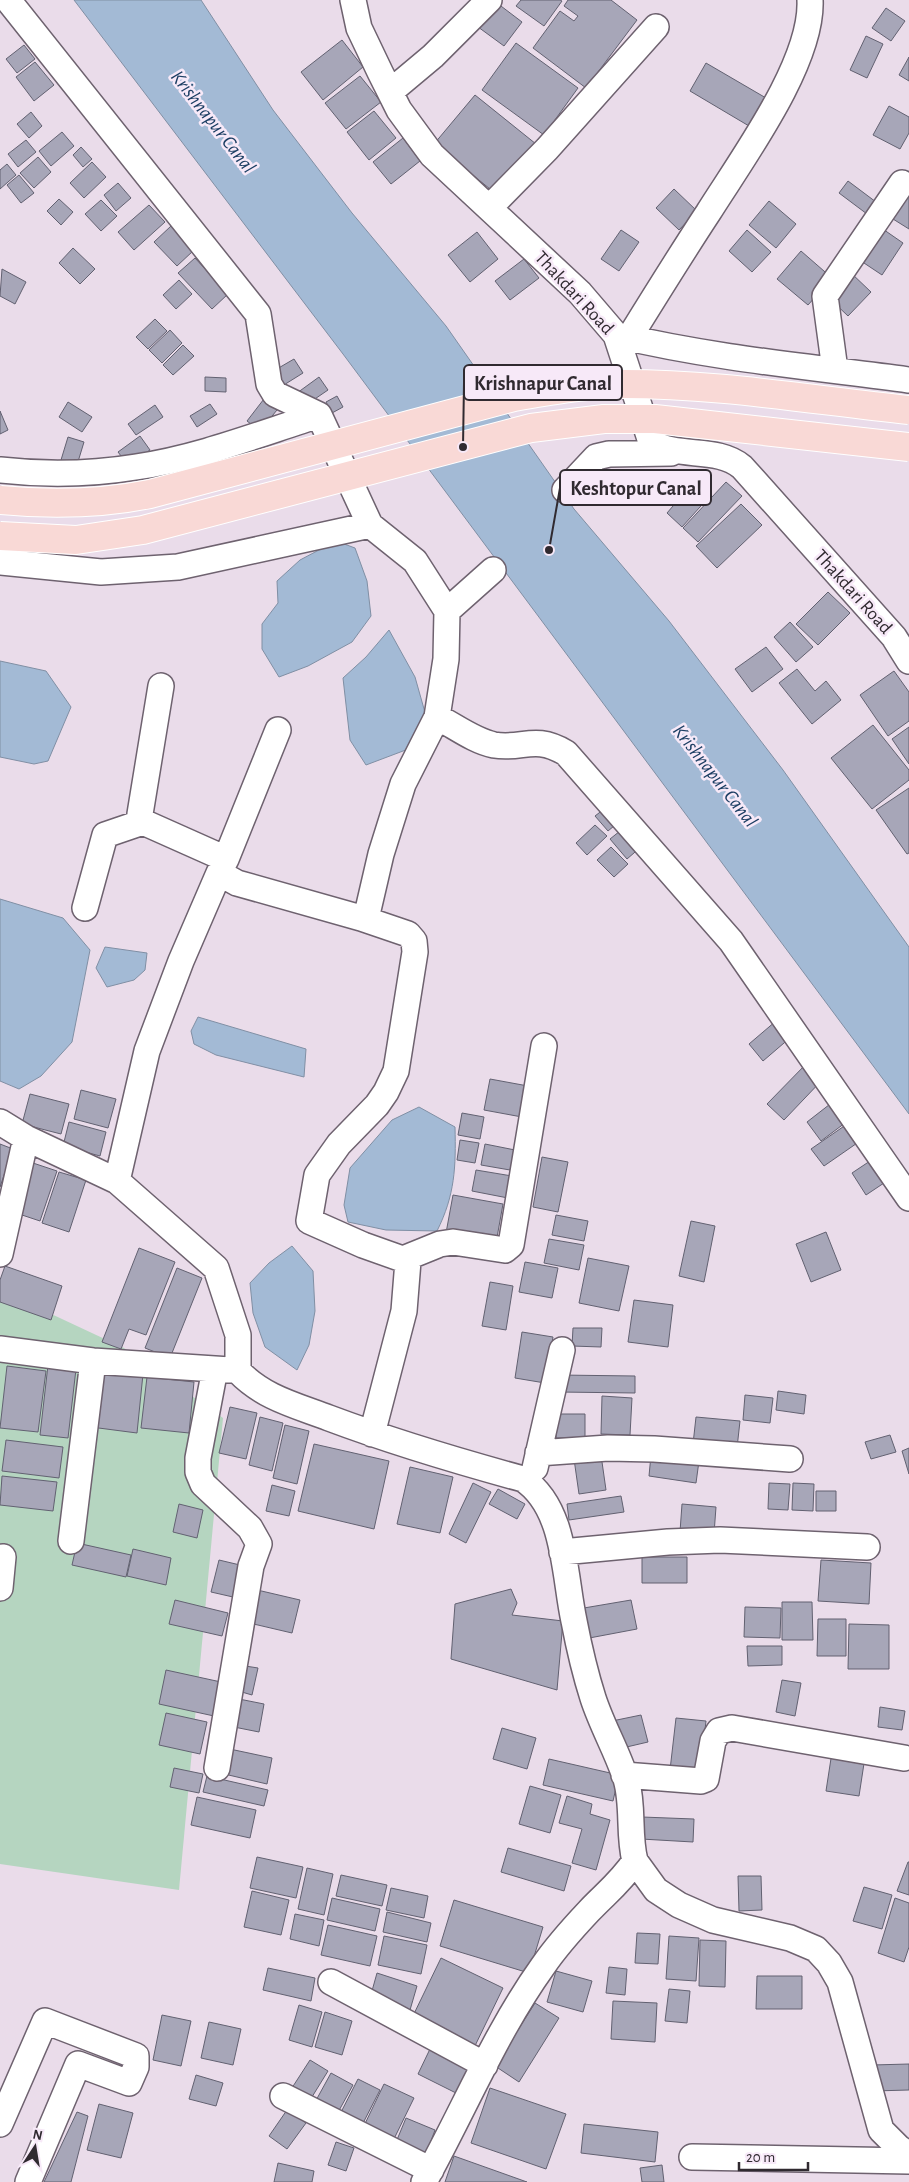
<svg xmlns="http://www.w3.org/2000/svg" width="909" height="2182" font-family="'Alegreya Sans',sans-serif">
<style>
.green{fill:#b5d5c0}
.water{fill:#a3bad5;stroke:#808fa4}
.building{fill:#a7a6b8;stroke:#626171}
.lines{fill:none;stroke-linecap:round;stroke-linejoin:round}
.minor-casing{stroke:#6e626f;stroke-width:28}
.minor{stroke:#fff;stroke-width:25}
.major-bridge-casing{stroke:#fff;stroke-width:30;stroke-linecap:butt}
.major-bridge{stroke:#f9d9d6;stroke-width:28}
.labels{text-anchor:middle;dominant-baseline:central;stroke-width:5;stroke-linejoin:round;paint-order:stroke}
.street-label{font-size:19px;fill:#302a30;stroke:#f7e9f8}
.water-label{font-size:20px;font-style:italic;fill:#1c3e63;stroke:#f7e9f8}
.leader{fill:none;stroke:#302a30;stroke-width:2}
.callout-dot{fill:#302a30;stroke:#f7e9f8;stroke-width:2}
.callout{fill:#f7e9f8;stroke:#302a30;stroke-width:2}
.callout-label{font-size:20px;text-anchor:middle;font-weight:bold;fill:#302a30}
</style>
<rect width="100%" height="100%" fill="#eadcea"/>
<path class="green" d="M0 1290 124 1348 223 1418 179 1890 0 1864Z"/>
<path class="water" d="M74 0H201L273 110 352 213 446 326 574 509 669 621 783 770 909 947V1114L343 354Z
M336 541 355 548 367 581 371 616 352 642 308 666 279 677 262 649V624L278 603 277 581 300 560Z
M389 630 415 677 426 716 411 748 366 765 350 740 343 678 366 657Z
M0 661 46 671 71 707 48 761 34 764 0 757Z
M0 899 63 918 90 950 72 1042 41 1076 19 1089 0 1081Z
M105 947 147 953 145 970 134 980 107 987 96 968Z
M198 1017 306 1049 304 1077 216 1055 194 1044 191 1031Z
M419 1107 455 1127C456 1167 455 1195 437 1231L386 1230 348 1222 344 1205 350 1168 392 1120Z
M292 1246 313 1271 315 1311 309 1345 297 1370 265 1347 253 1313 250 1283 269 1263Z"/>
<path class="building" d="M493 0 522 22 504 46 474 24Z
M521 0H560L562 1 544 26 516 6Z
M568 0H611L637 20 586 88 533 48 560 11 574 21 578 16 564 6Z
M886 8 905 21 891 41 872 28Z
M866 36 883 44 867 78 850 70Z
M342 40 363 67 323 100 301 72Z
M516 43 578 88 544 135 482 90Z
M24 45 35 59 17 73 6 59Z
M909 57V81L899 75Z
M35 62 54 85 34 101 16 77Z
M706 63 766 98 749 126 690 91Z
M360 76 381 102 346 129 325 103Z
M475 95 536 144 495 193 434 144Z
M889 106 909 117V133L900 149 873 135Z
M374 111 396 138 369 160 347 132Z
M31 112 42 126 29 138 17 124Z
M62 132 74 146 51 166 39 151Z
M403 138 420 161 391 184 373 162Z
M26 140 36 152 18 167 8 154Z
M81 147 92 159 83 167 73 155Z
M38 157 51 172 34 188 20 173Z
M92 162 106 177 84 198 70 183Z
M7 164 16 175 0 189V170Z
M19 175 34 193 21 203 7 185Z
M848 181 880 205 871 217 839 193Z
M118 183 131 198 116 211 104 195Z
M674 189 697 211 679 230 656 208Z
M909 195V229L885 214Z
M59 199 73 212 61 225 47 211Z
M101 200 117 216 101 231 85 214Z
M769 201 796 224 776 248 749 225Z
M149 205 165 222 134 250 118 232Z
M877 225 903 243 882 275 855 257Z
M171 226 193 251 177 266 154 242Z
M621 230 639 242 619 271 601 259Z
M747 230 771 252 752 272 729 251Z
M477 232 498 259 470 282 448 255Z
M73 248 95 269 80 284 59 263Z
M801 251 832 278 808 305 777 279Z
M195 258 228 294 212 309 178 273Z
M524 259 539 278 510 300 495 281Z
M2 269 26 282 15 304 0 296Z
M850 272 871 292 848 316 827 296Z
M179 280 192 294 176 309 163 295Z
M155 319 167 331 148 349 136 337Z
M170 330 182 343 162 363 149 350Z
M183 345 194 356 173 375 163 365Z
M294 359 303 373 279 388 270 373Z
M205 377 226 378V392L205 391Z
M319 377 328 390 306 405 297 393Z
M267 395 281 405 260 431 247 421Z
M337 396 343 407 332 413 326 402Z
M68 402 92 417 82 432 59 417Z
M210 404 217 414 197 427 190 416Z
M155 405 163 417 136 435 128 424Z
M0 411 8 430 0 434Z
M140 436 150 450 128 465 118 452Z
M68 437 84 442 77 465 61 460Z
M726 482 742 496 698 542 683 528Z
M692 484 709 497 682 527 667 513Z
M741 504 762 525 717 568 696 546Z
M828 592 850 613 818 645 796 624Z
M790 622 813 647 796 662 774 637Z
M766 647 783 669 752 692 735 669Z
M797 669 815 691 826 681 841 700 812 724 779 683Z
M894 671 909 692V721L888 736 860 695Z
M873 725 909 770V780L872 809 831 758Z
M909 727V764L892 739Z
M909 788V853L907 854 876 810Z
M608 806 620 821 608 831 595 816Z
M595 825 607 836 587 855 576 843Z
M625 827 642 846 627 859 610 839Z
M611 847 628 864 614 877 597 860Z
M776 1021 791 1037 763 1061 749 1044Z
M808 1062 824 1078 784 1120 767 1104Z
M490 1079 528 1086 522 1117 484 1110Z
M81 1090 116 1099 108 1128 74 1119Z
M30 1094 69 1104 61 1134 22 1124Z
M834 1101 849 1120 821 1141 807 1122Z
M462 1113 484 1117 480 1139 458 1135Z
M69 1122 106 1132 100 1156 63 1146Z
M850 1122 863 1139 824 1166 811 1149Z
M460 1140 479 1143 475 1163 457 1160Z
M0 1144 13 1149 0 1187Z
M485 1144 515 1150 510 1170 481 1165Z
M542 1157 568 1162 558 1212 533 1207Z
M876 1157 890 1179 866 1195 852 1173Z
M30 1162 57 1171 40 1221 13 1212Z
M476 1170 512 1176 508 1198 472 1191Z
M59 1172 86 1180 69 1232 42 1223Z
M453 1195 503 1204 496 1243 446 1233Z
M556 1215 588 1221 584 1241 552 1235Z
M691 1221 715 1226 704 1282 679 1276Z
M826 1232 841 1270 811 1282 796 1244Z
M549 1239 584 1245 579 1270 544 1263Z
M139 1248 175 1262 146 1335 129 1329 121 1349 102 1342Z
M588 1258 629 1266 619 1311 579 1303Z
M525 1262 558 1268 552 1298 519 1292Z
M5 1266 62 1286 51 1320 0 1302V1280Z
M177 1268 202 1278 170 1358 145 1348Z
M490 1282 513 1286 506 1330 482 1326Z
M634 1300 673 1305 668 1347 628 1342Z
M573 1328H602L601 1347 572 1346Z
M522 1332 553 1337 545 1383 515 1378Z
M48 1365 76 1369 68 1438 40 1435Z
M7 1366 46 1371 38 1432 0 1428Z
M98 1368 143 1374 137 1433 91 1427Z
M559 1375 635 1376V1393L559 1392Z
M147 1377 194 1382 189 1433 141 1428Z
M778 1391 806 1395 804 1414 776 1410Z
M745 1395 773 1398 770 1423 743 1420Z
M602 1396 632 1398 630 1435 601 1434Z
M230 1407 257 1413 246 1459 219 1453Z
M556 1414H585V1438H556Z
M260 1417 283 1423 272 1471 249 1465Z
M696 1417 740 1421 737 1448 693 1444Z
M285 1425 309 1431 297 1484 273 1478Z
M890 1435 896 1452 871 1459 865 1442Z
M6 1440 63 1447 59 1478 2 1471Z
M314 1444 389 1461 374 1529 298 1511Z
M909 1448V1474L902 1451Z
M601 1455 606 1490 579 1494 574 1459Z
M651 1455 699 1461 696 1483 649 1476Z
M410 1467 453 1477 440 1533 397 1524Z
M2 1476 57 1482 53 1511 0 1505Z
M473 1483 491 1492 466 1543 449 1534Z
M769 1483 790 1484 788 1510 768 1509Z
M793 1483 814 1484 813 1511 792 1510Z
M272 1485 295 1491 289 1516 266 1511Z
M498 1489 525 1504 517 1519 489 1504Z
M816 1491H836V1511H816Z
M621 1496 624 1512 569 1520 567 1504Z
M179 1504 203 1510 197 1538 173 1532Z
M682 1504 716 1507 714 1534 680 1532Z
M77 1543 131 1555 126 1577 72 1565Z
M133 1549 171 1558 166 1585 127 1576Z
M642 1557H687V1583H642Z
M219 1560 240 1565 233 1597 211 1592Z
M821 1560 871 1563 869 1604 818 1601Z
M253 1589 300 1600 292 1633 245 1622Z
M511 1589 517 1603 512 1615 563 1621 557 1690 451 1659 455 1604Z
M175 1600 228 1613 222 1636 169 1624Z
M631 1600 637 1629 584 1639 578 1609Z
M782 1602H812L813 1640H782Z
M745 1607 781 1608 780 1638 744 1637Z
M818 1619H846V1656H817Z
M849 1624 889 1625V1669H848Z
M747 1646H782V1665L748 1666Z
M239 1665 258 1668 252 1695 235 1690Z
M166 1670 221 1682 214 1716 159 1704Z
M782 1680 801 1683 795 1716 776 1712Z
M234 1698 264 1704 259 1732 229 1726Z
M880 1707 905 1711 902 1730 878 1727Z
M166 1713 207 1722 200 1754 159 1745Z
M641 1715 648 1742 618 1749 612 1721Z
M676 1718 706 1721 700 1774 670 1770Z
M502 1728 536 1738 527 1769 493 1759Z
M225 1748 272 1758 267 1784 220 1773Z
M832 1752 865 1757 859 1796 826 1791Z
M549 1759 619 1775 613 1801 543 1785Z
M174 1768 203 1774 199 1793 170 1787Z
M207 1776 268 1790 264 1806 203 1792Z
M530 1786 561 1795 550 1833 519 1824Z
M567 1796 592 1804 590 1814 610 1820 596 1870 572 1863 582 1829 559 1823Z
M197 1797 256 1810 250 1838 191 1825Z
M642 1817 694 1819 693 1842 641 1839Z
M508 1848 571 1866 564 1891 501 1872Z
M257 1857 303 1867 296 1898 250 1888Z
M908 1862H909V1895L897 1891Z
M307 1868 333 1874 324 1915 298 1909Z
M341 1875 387 1885 382 1906 336 1896Z
M738 1876H761L762 1910 739 1911Z
M864 1887 892 1895 882 1929 853 1921Z
M391 1888 428 1896 424 1918 386 1910Z
M252 1891 289 1900 281 1935 244 1927Z
M332 1898 380 1909 375 1931 327 1920Z
M895 1898 909 1903V1947L904 1962 878 1953Z
M454 1900 543 1927 529 1973 440 1946Z
M387 1912 431 1923 427 1942 383 1932Z
M295 1914 324 1920 319 1946 290 1939Z
M328 1925 377 1936 370 1966 321 1955Z
M637 1933 660 1934 658 1964 635 1963Z
M384 1936 427 1945 421 1974 378 1965Z
M669 1936 699 1938 696 1981 666 1979Z
M700 1940 726 1941 725 1987 699 1986Z
M441 1958 503 1988 472 2052 410 2022Z
M609 1967 627 1969 625 1995 606 1993Z
M268 1968 315 1978 311 2001 263 1990Z
M556 1971 592 1981 583 2012 547 2002Z
M377 1973 417 1986 410 2010 370 1998Z
M757 1976H802V2009H756Z
M669 1989 690 1991 687 2023 665 2021Z
M613 2001 657 2003 655 2042 611 2039Z
M535 2003 559 2018 519 2082 495 2066Z
M299 2005 322 2012 312 2047 289 2040Z
M325 2012 352 2021 342 2055 315 2047Z
M162 2015 191 2021 181 2066 153 2060Z
M209 2022 241 2029 233 2065 201 2058Z
M430 2049 469 2069 456 2093 418 2074Z
M310 2060 328 2071 307 2105 288 2094Z
M909 2064V2090L873 2091 872 2065Z
M331 2073 353 2085 336 2116 314 2104Z
M196 2075 223 2083 216 2106 189 2099Z
M358 2079 380 2090 359 2131 337 2120Z
M384 2084 414 2098 391 2145 362 2130Z
M490 2088 566 2114 546 2169 471 2143Z
M99 2104 133 2113 121 2158 87 2150Z
M287 2110 306 2123 287 2149 269 2136Z
M77 2112 88 2116 71 2182H44Z
M406 2118 435 2130 424 2160 394 2147Z
M584 2124 658 2132 655 2162 581 2153Z
M336 2142 354 2148 346 2171 328 2165Z
M454 2156 527 2182H445Z
M278 2163 314 2171 312 2182H274Z
M662 2165 664 2182H642L640 2168Z"/>
<g class="lines">
<g class="minor-casing">
<path id="minor" d="M8 0 258 314 269 384 275 394 319 415 370 525 415 561 447 611 446 659 437 717 403 784 381 854 368 910 361 918 237 883 219 873 181 961 147 1051 117 1181 216 1268 238 1335V1371C264 1398 295 1405 329 1418 393 1442 457 1461 523 1479 566 1508 564 1575 574 1621 579 1647 585 1673 593 1698 602 1726 617 1751 626 1779 634 1806 628 1834 635 1861 620 1883 606 1893 589 1911 573 1928 556 1947 543 1966 495 2033 464 2110 424 2182
M353 0 359 28 380 72 399 110 432 155 580 293 616 335 651 442C678 459 717 446 742 467L894 637 909 661
M390 92 433 56 489 0
M489 208 547 149 656 27
M616 335C712 358 811 367 909 380
M629 338C655 296 681 254 708 213 741 160 813 63 810 0
M835 370 825 296 902 183
M0 470C44 475 93 474 136 467 198 458 259 434 319 415
M565 490 596 457 609 454 671 453
M0 562 101 572 178 567 370 525
M447 611 493 570
M161 686 140 814 143 822 226 859 219 873
M437 717C455 726 474 741 494 745 523 750 534 734 566 753L731 941 909 1198
M226 859 278 730
M85 908 105 835 143 822
M361 918 408 934 414 941 415 952 396 1071 386 1092 377 1105 339 1144 317 1175 309 1221 363 1245 408 1261 404 1311 372 1434
M0 1122 26 1138 117 1181
M0 1254 26 1138
M403 1259 440 1244 453 1242 505 1250 511 1245 544 1046
M0 1349 93 1361 230 1370
M215 1369 198 1458V1472L203 1484 250 1528 259 1544 251 1566 217 1768
M538 1453 608 1448 654 1449 790 1459
M535 1468 562 1350
M71 1541 93 1361
M562 1552 668 1542 720 1540 867 1547
M0 1588 3 1557
M624 1775 701 1781 706 1779 713 1741 719 1731 732 1728 904 1758
M635 1861 656 1890 679 1905 713 1920 790 1938 816 1949 829 1963 840 1982 881 2130 899 2148 909 2154
M331 1982 485 2065
M283 2096 431 2170
M0 2124 45 2021 136 2056V2067L129 2083 78 2064 28 2182
M692 2157 909 2161"/>
</g>
<use href="#minor" class="minor"/>
<g class="major-bridge-casing">
<path id="major-bridge" d="M0 500C51 505 100 504 150 494L514 397C548 391 582 385 616 384 714 383 812 400 909 410
M0 536 76 540 143 530 531 428 604 419H655L909 447"/>
</g>
<use href="#major-bridge" class="major-bridge"/>
</g>
<g class="labels">
<g class="street-label">
<text transform="translate(574 293) rotate(47)">Thakdari Road</text>
<text transform="translate(853 592) rotate(48)">Thakdari Road</text>
</g>
<g class="water-label">
<text transform="translate(213 122) rotate(52)">Krishnapur Canal</text>
<text transform="translate(715 776) rotate(52)">Krishnapur Canal</text>
</g>
</g>
<path class="leader" d="M463 447L464 383M549 550L560 488"/>
<g class="callout-dot">
<circle cx="463" cy="447" r="5"/>
<circle cx="549" cy="550" r="5"/>
</g>
<g class="callout">
<rect x="464" y="365" width="158" height="35" rx="5"/>
<rect x="560" y="470" width="151" height="35" rx="5"/>
</g>
<g class="callout-label">
<text x="543" y="390">Krishnapur Canal</text>
<text x="636" y="495">Keshtopur Canal</text>
</g>
<g transform="translate(35 2147) rotate(12)" stroke="#f7e9f8" stroke-width="4" paint-order="stroke">
<path d="M0-4L9 19L0 12L-9 19Z" fill="#302a30"/>
<text y="-8" font-size="14" font-weight="bold" text-anchor="middle" fill="#302a30">N</text>
</g>
<path d="M739 2162v8h69v-8" fill="none" stroke="#302a30" stroke-width="2.5"/>
<text x="746" y="2162" font-size="15" fill="#302a30" stroke="#f7e9f8" stroke-width="4" paint-order="stroke">20 m</text>
</svg>
